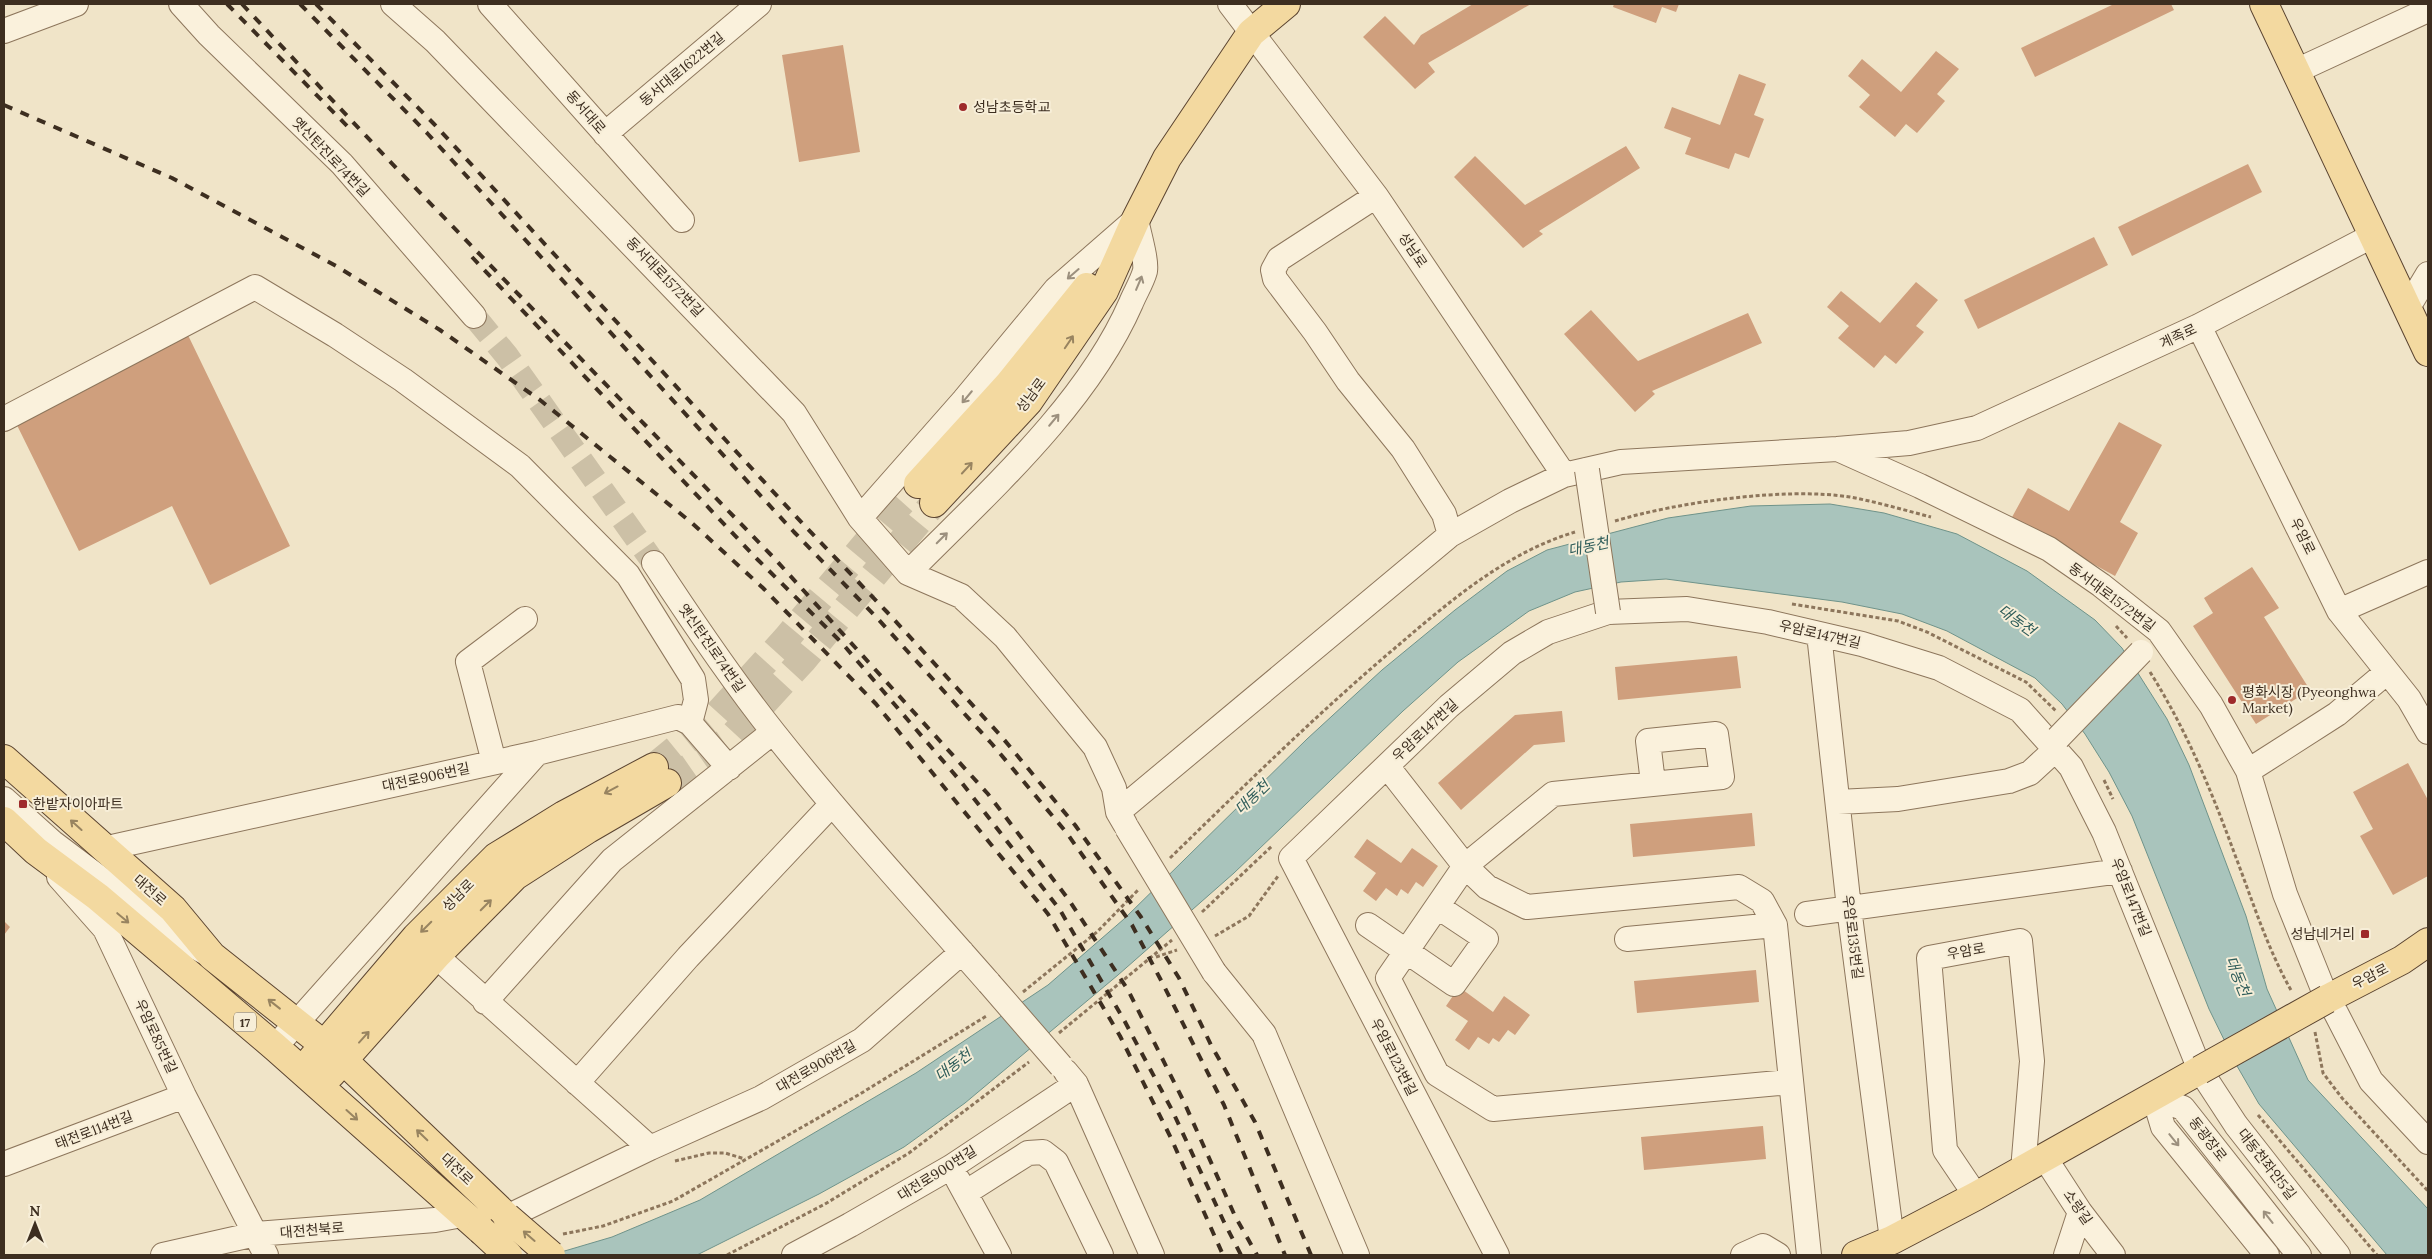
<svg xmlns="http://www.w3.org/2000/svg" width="2432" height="1259" font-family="Lora,'Noto Sans KR',serif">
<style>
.water{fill:#a9c4bc;stroke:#6f938a}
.building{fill:#cf9f7d}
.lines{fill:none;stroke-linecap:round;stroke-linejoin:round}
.minor-tunnel{stroke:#ccc0a6;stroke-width:24;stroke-dasharray:24 12;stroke-linecap:butt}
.major-tunnel{stroke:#ccc0a6;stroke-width:28;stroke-dasharray:28 14;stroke-linecap:butt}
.minor-casing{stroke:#8d765c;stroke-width:26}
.major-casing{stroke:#5b4430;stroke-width:30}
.path{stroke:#8d765c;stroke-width:3;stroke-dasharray:4 2.5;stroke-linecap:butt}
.minor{stroke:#faf1dc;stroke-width:24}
.major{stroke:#f3d9a0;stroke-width:28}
.rail{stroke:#3d2e20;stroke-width:4;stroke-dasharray:9 9;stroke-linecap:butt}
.minor-bridge-casing{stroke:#8d765c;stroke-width:26;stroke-linecap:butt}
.major-bridge-casing{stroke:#5b4430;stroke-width:30;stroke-linecap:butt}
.minor-bridge{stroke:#faf1dc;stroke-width:24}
.major-bridge{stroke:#f3d9a0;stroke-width:28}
.oneway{stroke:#9c907e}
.oneway2{stroke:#988460}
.poi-dot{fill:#9e2a2b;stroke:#f7eed8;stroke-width:2}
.labels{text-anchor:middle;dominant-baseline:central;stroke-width:4;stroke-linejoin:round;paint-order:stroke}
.shield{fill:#f7eed8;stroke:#756857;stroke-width:1}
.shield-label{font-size:12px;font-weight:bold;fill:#3d2e20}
.street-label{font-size:14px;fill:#3d2e20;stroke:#f7eed8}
.poi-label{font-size:14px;fill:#3d2e20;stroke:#f7eed8;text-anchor:start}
.water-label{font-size:15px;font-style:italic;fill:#2f5d5a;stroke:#f7eed8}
</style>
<rect width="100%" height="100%" fill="#f0e4c8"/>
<path class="water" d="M1830 504 1884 513 1957 534 2027 571 2095 620 2122 648 2167 719 2189 765 2246 916 2267 989 2308 1080 2428 1209V1255H2387L2259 1104 2237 1066 2209 1009 2132 816 2109 772 2085 734 2062 704 2035 678 1947 631 1902 614 1842 602 1666 579 1621 582 1575 592 1529 611 1458 662 1403 711 1234 873 1118 975 965 1103 904 1147 819 1194 697 1255H551L612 1237 700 1200 916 1073 1048 985 1124 919 1307 739 1382 670 1455 610 1507 571 1547 550 1668 518 1751 506Z"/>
<path class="building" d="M1473 4H1531L1428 63 1435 72 1415 89 1363 37 1385 16 1414 45 1421 35Z
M1614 4H1679L1676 12 1662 7 1656 23 1613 7Z
M2114 4H2171L2174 10 2035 77 2021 48Z
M843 45 860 152 799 162 782 55Z
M1936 51 1959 69 1937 94 1945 101 1917 133 1906 124 1895 137 1859 107 1870 95 1848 76 1862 59 1901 92Z
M1739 74 1766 84 1754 115 1764 119 1749 158 1735 153 1729 169 1685 154 1691 138 1664 128 1672 107 1720 125Z
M1626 146 1640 168 1539 231 1543 234 1523 248 1454 177 1475 156 1525 205Z
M2248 164 2262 192 2132 256 2118 227Z
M2094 237 2108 265 1978 329 1964 300Z
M1916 282 1938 300 1916 326 1924 332 1896 364 1885 355 1874 368 1838 338 1849 326 1827 307 1841 291 1880 323Z
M1591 310 1638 361 1748 313 1762 343 1652 391 1655 394 1635 412 1564 334Z
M186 331 290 546 210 585 172 506 79 551 12 415Z
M2119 422 2162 445 2120 522 2138 533 2115 576 2011 519 2028 488 2069 511Z
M2252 567 2279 608 2264 617 2310 690 2256 724 2193 626 2213 613 2204 598Z
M1737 656 1741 688 1618 700 1615 667Z
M1562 711 1565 742 1534 745 1461 810 1438 783 1515 715Z
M2408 763 2428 800V876L2393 895 2360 836 2373 829 2353 792Z
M1752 813 1755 846 1633 857 1630 824Z
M1367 839 1401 863 1412 848 1438 866 1423 887 1416 882 1408 894 1401 889 1397 896 1386 888 1376 901 1363 891 1376 873 1354 857Z
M4 921 10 927 4 935Z
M1756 970 1759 1002 1637 1013 1634 981Z
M1459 987 1493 1012 1504 996 1530 1015 1515 1035 1508 1030 1499 1042 1493 1038 1489 1044 1478 1037 1469 1050 1455 1040 1468 1021 1446 1006Z
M1763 1126 1766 1159 1644 1170 1641 1137Z"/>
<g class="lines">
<path class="minor-tunnel" d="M474 316 507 356 654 563"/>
<path class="major-tunnel" d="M654 767 714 718 786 639 891 514 918 484
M667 783 729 740 803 660 934 503"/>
<g class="minor-casing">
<path id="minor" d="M181 4 209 35 342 164 474 316
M393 4 435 41 794 413 860 518 908 573 961 596 1005 637 1095 747 1114 788 1118 812 1125 824
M490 4 682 220
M1230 4 1376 196 1564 475
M4 31 76 4
M2296 71 2428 10
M605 134 759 4
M1376 196 1279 259 1273 270 1275 279 1315 332 1348 381 1403 449 1444 514 1450 535
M2407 309 2428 274
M2199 326 2339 611 2409 699 2428 732
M4 419 255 287 335 335 403 380 520 466 628 575 693 679 696 700 690 723
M1840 450 1920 486 2049 549 2101 585 2159 631 2211 705 2248 771 2285 894 2327 999 2336 1013 2371 1081 2428 1142
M860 518 964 400 1056 289 1135 220
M654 563C692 621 731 679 774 733 842 819 917 901 989 983
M908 573C987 493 1086 406 1131 303 1135 293 1142 282 1145 271 1147 260 1138 231 1136 219
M2339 611 2428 572
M1819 634 1849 908 1892 1240
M494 762 468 662 525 619
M1387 766 1465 866 1487 887 1527 907 1739 887 1762 901 1775 925 1809 1255
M2248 771 2337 714 2387 672
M1653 783 1648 741 1716 734 1722 777 1553 794 1465 866 1388 978 1437 1074 1493 1109 1790 1082
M4 799 52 842 181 939 208 954
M1838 802 1898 799 2009 781 2030 773 2056 749
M1118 812 1450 535 1510 501 1564 475 1621 462 1837 449 1909 443 1977 428 2199 326 2374 235
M103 849 537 753 678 717 690 723 729 768
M59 877 105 929 184 1096 266 1255
M1807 914 2120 871
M1368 925 1454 984 1486 939 1438 907
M1627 939 1775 925
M436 956 650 1148
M1214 972 1264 1034 1357 1255
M485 1002 612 860 773 732
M275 1047 537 753
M1066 1072 1076 1084 1152 1255
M577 1083 688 957 832 804
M2154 1097 2183 1108 2299 1255
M2154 1097 2163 1127 2267 1255
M2045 1158 2080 1212 2113 1255
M4 1164 184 1096
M958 1180 999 1255
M965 1193 1028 1153 1043 1152 1056 1162 1101 1255
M1976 1196 1945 1150 1929 958 2020 941 2032 1061 2023 1170
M507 1217 650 1148 761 1098 862 1040 962 952
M163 1255 256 1234 435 1220 462 1215
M794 1255 850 1225 951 1167 1076 1084
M1497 1255 1291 858 1449 706 1512 653 1548 632 1608 612 1687 609 1768 622 1862 644 1939 668 2020 710 2071 767 2104 832 2200 1070 2236 1125 2338 1255
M1743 1255 1763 1246 1778 1255
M2066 1255 2080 1212"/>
</g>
<g class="major-casing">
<path id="major" d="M2264 4 2428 352
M918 484 1008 385 1087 287
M934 503 1028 402 1104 291 1136 219 1167 158 1251 33 1286 4
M4 759 173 909 212 956 343 1060 507 1217
M4 821 36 851 98 897 275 1047 481 1230
M2327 999 2402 960 2428 942
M312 1059 416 937 496 857 564 815 654 767
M331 1074 436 956 515 876 588 829 667 783
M1856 1255 1892 1240 1976 1196 2200 1070"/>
</g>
<path class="path" d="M1615 521C1678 502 1786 487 1850 497 1877 502 1904 510 1931 517
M1792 604 1898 621 1927 632 2026 682 2056 711
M2116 626 2127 638
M2150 672C2186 729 2212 792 2235 855 2253 902 2267 948 2292 992
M2104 780 2113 799
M1170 858C1244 786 1317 714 1395 648 1449 602 1505 553 1575 532
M1202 912 1272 846
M1215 936 1249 916 1278 876
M1156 957 1177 950
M1023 992 1097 932 1139 889
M2315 1032 2323 1073 2342 1098 2428 1191
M1059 1033 1172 940
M2258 1115 2377 1255
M675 1161 709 1153H725L745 1159
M563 1234 603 1226 673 1201 860 1094 988 1015
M727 1255 825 1204 909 1153 1029 1062"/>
<use href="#minor" class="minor"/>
<use href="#major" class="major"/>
<path class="rail" d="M227 4 353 132
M242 4 398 170 775 559 988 794 1069 900 1128 990 1184 1102 1235 1216 1257 1255
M300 4 427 133 794 532 878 619 992 744 1066 832 1132 925 1164 986 1224 1105 1285 1255
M316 4 435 125 803 524 887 612 1001 736 1075 825 1141 917 1179 978 1211 1045 1255 1122 1311 1255
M4 105 172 178 336 266 440 330 540 400 692 523 763 588 876 704 1048 914 1120 1036 1171 1138 1223 1255
M472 257 757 559 841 642 962 783 1060 910 1124 1020 1172 1110 1224 1222 1241 1255"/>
<g class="minor-bridge-casing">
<path id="minor-bridge" d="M1587 470 1608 612
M2058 738 2141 652
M1127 828 1214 972
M989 983 1061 1066"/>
</g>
<g class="major-bridge-casing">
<path id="major-bridge" d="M2200 1070 2327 999
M507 1217 551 1255
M481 1230 508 1255"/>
</g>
<use href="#minor-bridge" class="minor-bridge"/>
<use href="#major-bridge" class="major-bridge"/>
</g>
<defs><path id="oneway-shaft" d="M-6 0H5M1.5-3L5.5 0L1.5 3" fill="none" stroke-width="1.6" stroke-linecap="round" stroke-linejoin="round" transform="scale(1.25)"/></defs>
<g class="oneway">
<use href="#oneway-shaft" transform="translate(1073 274) rotate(139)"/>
<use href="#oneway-shaft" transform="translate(1139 283) rotate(-67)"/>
<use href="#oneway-shaft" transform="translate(967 397) rotate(130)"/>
<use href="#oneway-shaft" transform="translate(1054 420) rotate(-50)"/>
<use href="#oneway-shaft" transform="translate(942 538) rotate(-45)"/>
<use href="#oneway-shaft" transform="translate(2174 1140) rotate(51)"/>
<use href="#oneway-shaft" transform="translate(2268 1217) rotate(-128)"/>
</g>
<g class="oneway2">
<use href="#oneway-shaft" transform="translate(1069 342) rotate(-56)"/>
<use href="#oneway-shaft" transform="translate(967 468) rotate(-47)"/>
<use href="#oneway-shaft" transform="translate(611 790) rotate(152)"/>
<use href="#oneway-shaft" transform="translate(76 825) rotate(-138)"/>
<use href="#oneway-shaft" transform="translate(486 905) rotate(-45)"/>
<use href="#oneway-shaft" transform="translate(123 918) rotate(40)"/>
<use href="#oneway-shaft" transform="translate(426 927) rotate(135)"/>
<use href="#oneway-shaft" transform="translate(274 1004) rotate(-142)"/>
<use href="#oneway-shaft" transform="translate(364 1037) rotate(-48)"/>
<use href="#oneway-shaft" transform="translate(352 1115) rotate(42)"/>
<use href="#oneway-shaft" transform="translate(422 1135) rotate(-136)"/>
<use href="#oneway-shaft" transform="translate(529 1236) rotate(-139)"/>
</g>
<g class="poi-dot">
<circle cx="963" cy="107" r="5"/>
<circle cx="2232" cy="700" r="5"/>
<rect x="18" y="799" width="10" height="10" rx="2.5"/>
<rect x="2360" y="929" width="10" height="10" rx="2.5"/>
</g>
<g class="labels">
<rect class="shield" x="234" y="1012.5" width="22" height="19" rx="4"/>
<g class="shield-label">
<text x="245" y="1022">17</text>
</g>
<g class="street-label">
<text transform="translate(682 69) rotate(-40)">동서대로1622번길</text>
<text transform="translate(586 112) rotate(49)">동서대로</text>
<text transform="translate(331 157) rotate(46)">옛신탄진로74번길</text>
<text transform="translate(1413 250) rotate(56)">성남로</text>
<text transform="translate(665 277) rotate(46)">동서대로1572번길</text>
<text transform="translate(2178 336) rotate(-25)">계족로</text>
<text transform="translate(1031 395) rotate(-53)">성남로</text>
<text transform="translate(2303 536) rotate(64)">우암로</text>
<text transform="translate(2112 597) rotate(37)">동서대로1572번길</text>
<text transform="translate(1820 634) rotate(13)">우암로147번길</text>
<text transform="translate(712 648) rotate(55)">옛신탄진로74번길</text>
<text transform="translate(1425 730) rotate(-43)">우암로147번길</text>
<text transform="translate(426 777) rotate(-12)">대전로906번길</text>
<text transform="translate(150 890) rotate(41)">대전로</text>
<text transform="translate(458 895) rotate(-45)">성남로</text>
<text transform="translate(2131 897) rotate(68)">우암로147번길</text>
<text transform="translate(1853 937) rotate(83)">우암로135번길</text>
<text transform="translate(1966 951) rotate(-10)">우암로</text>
<text transform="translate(2370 976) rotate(-27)">우암로</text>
<text transform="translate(156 1036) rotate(65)">우암로85번길</text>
<text transform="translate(1394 1057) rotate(63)">우암로123번길</text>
<text transform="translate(816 1066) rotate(-30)">대전로906번길</text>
<text transform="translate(94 1130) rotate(-21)">태전로114번길</text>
<text transform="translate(2208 1139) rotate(52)">동광장로</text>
<text transform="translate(2267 1164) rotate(52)">대동천좌안5길</text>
<text transform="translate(457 1169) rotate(44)">대전로</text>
<text transform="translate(937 1173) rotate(-32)">대전로900번길</text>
<text transform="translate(2078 1207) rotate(55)">소랑길</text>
<text transform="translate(312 1230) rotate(-5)">대전천북로</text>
</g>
<g class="poi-label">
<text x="973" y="107">성남초등학교</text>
<text x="2242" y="692">평화시장 (Pyeonghwa<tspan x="2242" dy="16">Market)</tspan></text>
<text x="33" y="804">한밭자이아파트</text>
<text x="2355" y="934" text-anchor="end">성남네거리</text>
</g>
<g class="water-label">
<text transform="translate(1588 546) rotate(-12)">대동천</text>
<text transform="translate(2017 620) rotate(36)">대동천</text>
<text transform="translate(1252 797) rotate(-44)">대동천</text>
<text transform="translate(2238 976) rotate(68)">대동천</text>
<text transform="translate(953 1065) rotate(-37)">대동천</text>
</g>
</g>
<rect width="2432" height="1259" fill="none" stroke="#3d2e20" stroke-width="10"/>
<g transform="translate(35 1224)" stroke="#f7eed8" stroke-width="4" paint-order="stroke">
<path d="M0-4L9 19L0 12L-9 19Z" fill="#3d2e20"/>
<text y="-8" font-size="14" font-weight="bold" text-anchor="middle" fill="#3d2e20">N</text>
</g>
</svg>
